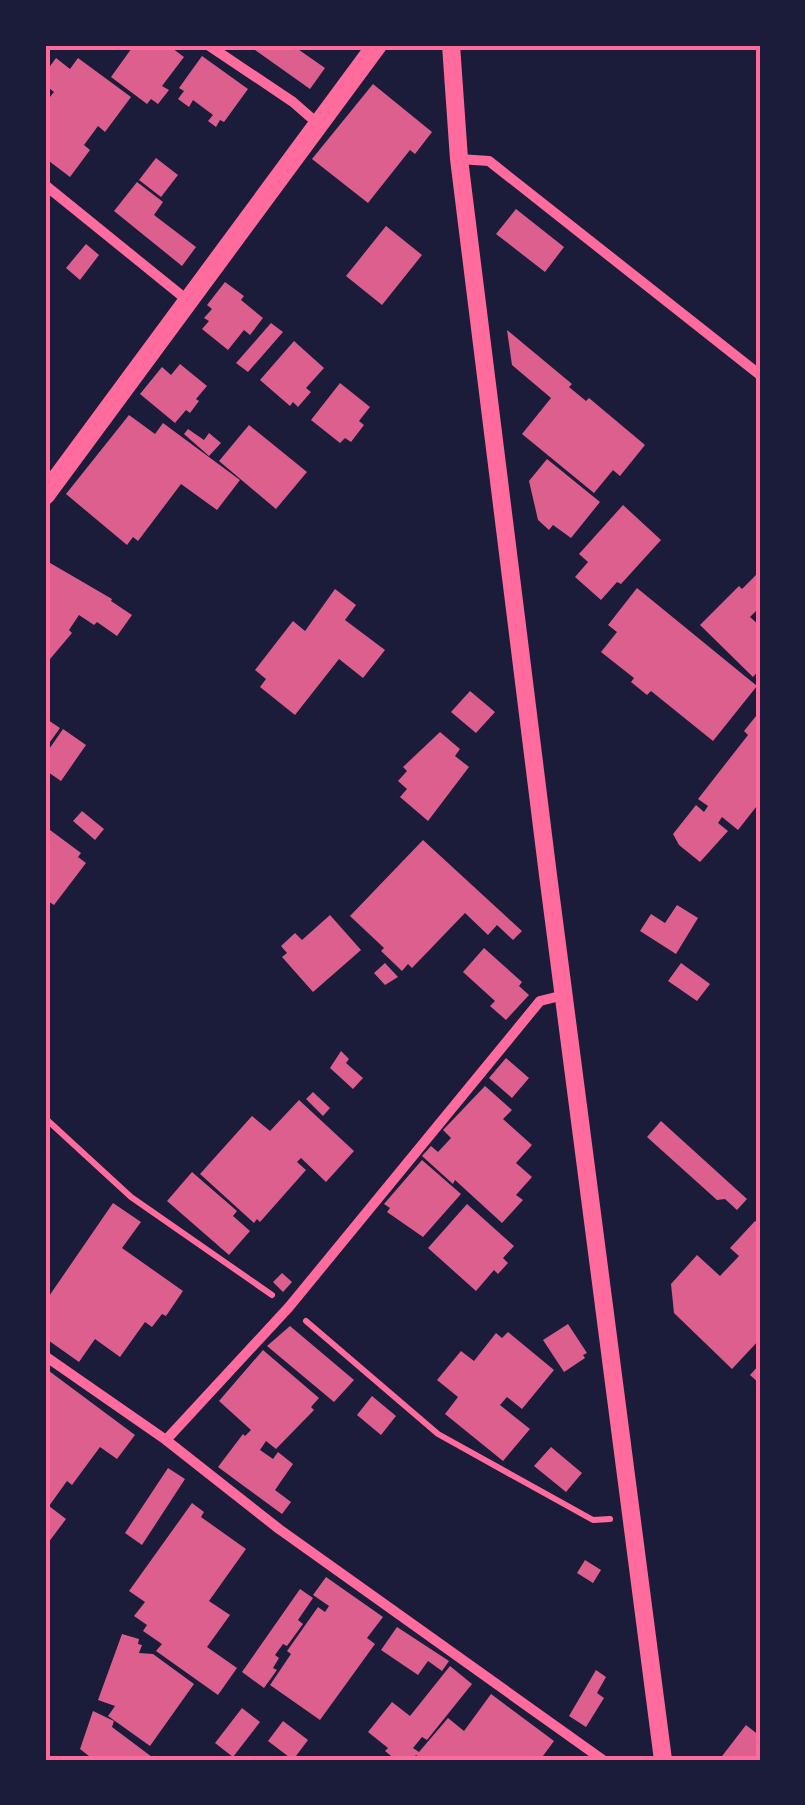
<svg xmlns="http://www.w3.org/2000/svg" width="805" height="1805" font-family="'Times New Roman',serif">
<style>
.building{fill:#dd5f8e}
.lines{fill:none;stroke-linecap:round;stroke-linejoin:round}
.path{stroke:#ff6b9d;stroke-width:6}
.minor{stroke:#ff6b9d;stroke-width:10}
.tertiary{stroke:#ff6b9d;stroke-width:18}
.secondary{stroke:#ff6b9d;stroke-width:20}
.neatline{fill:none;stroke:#ff6b9d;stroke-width:4}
</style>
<rect width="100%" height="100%" fill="#1b1b3a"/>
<path class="building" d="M134 45H168L184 57 162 86 169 90 158 104 151 99 147 104 111 77Z
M248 45H292L325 68 310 89Z
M202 56 248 89 224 122 220 120 216 127 208 121 213 115 193 100 189 107 178 99 184 91 179 88Z
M56 58 70 69 78 58 131 97 105 132 98 126 84 145 90 150 70 177 45 158V103L54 92 45 85V73Z
M373 84 432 132 415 154 410 150 368 203 312 159Z
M156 158 178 175 161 197 139 180Z
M137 182 163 202 154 215 196 247 182 266 114 211Z
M516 209 564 247 545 272 496 234Z
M386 226 422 255 382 305 346 276Z
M86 244 99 255 80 280 66 268Z
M225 282 244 296 241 300 263 318 250 335 244 330 228 350 202 329 209 321 204 318 212 309 207 305Z
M271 323 283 332 248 372 236 363Z
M507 330 572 384 569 387 586 401 589 398 645 445 620 476 613 470 594 493 522 434 551 398 512 365Z
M294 341 324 368 306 388 311 392 298 407 293 402 290 406 260 380Z
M180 364 207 386 196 399 199 401 190 413 186 410 175 423 140 394 162 367 171 375Z
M340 383 370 407 359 421 364 425 351 442 345 438 340 443 311 420Z
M129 415 155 434 163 423 240 480 217 510 181 484 138 541 133 537 127 545 66 494Z
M249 425 307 472 276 509 219 461Z
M188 429 204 440 209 433 221 443 209 456 184 434Z
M547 459 600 502 571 538 553 525 549 530 538 520 529 481Z
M623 505 661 540 621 584 617 582 601 600 575 577 588 562 579 554Z
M45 560 112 599 111 601 132 615 117 636 97 622 94 625 79 615 69 630 72 633 45 665Z
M760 571V611L758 609 750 617 760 626V669L753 677 700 625 739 586 742 589Z
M637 588 757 686 713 741 651 691 647 695 631 682 634 678 601 652 617 632 608 625Z
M335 589 356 605 345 620 385 650 363 678 339 659 295 715 260 687 266 679 255 670 293 621 305 631Z
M470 691 495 712 476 733 451 712Z
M760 711V802L738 830 722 817 718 823 728 831 700 862 679 845 673 834 696 805 704 812 708 806 698 799 748 735 744 731Z
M45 718 60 728 45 749Z
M63 729 86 745 61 781 45 770V755Z
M440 732 460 749 455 756 469 767 428 821 400 797 407 789 398 781 407 771 403 767Z
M82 811 104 829 95 840 73 821Z
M50 830 81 853 78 857 86 863 54 905 45 899V836Z
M423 840 522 931 513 940 497 925 488 935 465 913 412 968 408 964 402 971 381 951 384 948 350 916Z
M677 905 698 918 676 954 640 931 651 914 665 923Z
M330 915 361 950 313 992 282 957 287 953 281 946 295 933 302 940Z
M484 948 522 982 519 986 529 995 506 1020 490 1006 495 1001 463 972Z
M385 963 398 977 385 985 374 973Z
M681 963 710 984 697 1001 668 981Z
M341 1051 349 1059 346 1063 363 1078 353 1089 330 1068Z
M506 1058 529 1078 512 1098 489 1078Z
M485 1086 512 1110 503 1119 532 1145 516 1163 532 1177 516 1195 523 1200 502 1223 455 1180 453 1184 422 1156 431 1146 438 1152 451 1138 443 1130Z
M313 1092 330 1108 323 1116 306 1099Z
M299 1100 354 1151 326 1182 301 1158 297 1162 306 1170 260 1222 257 1219 254 1223 200 1174 252 1116 270 1131Z
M661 1121 747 1199 737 1210 725 1199 717 1200 647 1137Z
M422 1160 461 1194 423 1237 387 1212 390 1208 384 1204Z
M192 1172 237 1211 233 1216 250 1231 229 1255 167 1201Z
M113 1203 141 1222 122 1248 183 1291 166 1316 162 1314 152 1327 145 1322 120 1357 95 1339 79 1362 45 1338V1302Z
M467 1204 514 1246 503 1258 508 1263 498 1274 494 1270 476 1291 428 1248Z
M755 1221 760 1225V1339L732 1369 674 1313 671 1284 697 1255 720 1276 739 1256 730 1248Z
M282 1273 292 1282 283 1292 273 1282Z
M568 1324 587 1353 583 1355 585 1358 564 1372 543 1340Z
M290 1326 354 1380 334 1402 267 1346Z
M508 1332 554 1370 522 1409 507 1397 500 1405 530 1429 503 1461 445 1414 458 1397 437 1380 461 1351 474 1361 496 1333 502 1338Z
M263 1350 319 1398 311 1407 314 1410 276 1449 266 1441 260 1450 273 1459 278 1452 293 1464 275 1490 291 1502 282 1514 218 1467 243 1434 245 1436 251 1430 219 1401Z
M760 1364V1384L750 1375Z
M45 1368 135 1435 117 1459 100 1447 72 1485 67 1481 49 1506 66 1519 45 1547Z
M372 1396 396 1416 381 1435 357 1415Z
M551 1447 582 1473 566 1492 534 1466Z
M168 1468 185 1479 142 1545 125 1533Z
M192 1503 204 1512 201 1517 246 1549 209 1601 230 1615 207 1647 237 1668 218 1695 156 1651 162 1644 143 1631 147 1625 134 1616 145 1602 129 1591Z
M585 1560 601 1570 593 1583 577 1573Z
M326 1577 383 1617 367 1638 375 1644 320 1720 270 1685 291 1654 287 1651 318 1607 325 1612 329 1606 313 1595Z
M300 1589 313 1598 298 1620 303 1624 287 1646 283 1644 275 1655 279 1658 273 1668 277 1670 264 1688 242 1672Z
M397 1627 449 1661 442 1671 428 1661 418 1675 381 1650Z
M122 1634 139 1639 138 1644 142 1645 139 1653 153 1654 194 1684 150 1746 108 1716 115 1706 98 1700Z
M450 1666 472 1684 427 1740 422 1737 413 1748 419 1752 448 1718 464 1731 491 1694 554 1741 540 1760H423L416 1755 412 1760H396L385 1751 388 1748 368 1732 392 1702 410 1716Z
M596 1670 606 1677 597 1693 604 1698 586 1727 569 1716Z
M242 1708 260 1722 233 1757 215 1743Z
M93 1711 114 1721 112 1727 156 1760H94L80 1749Z
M283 1721 308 1740 293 1760 268 1741Z
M746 1725 760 1736V1760H719Z"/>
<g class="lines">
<path class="path" d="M45 1118 131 1197 272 1295
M306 1321 438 1434 593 1520 610 1519"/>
<path class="minor" d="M208 45 293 102 317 123
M459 159 489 161 760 375
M45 185 187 300
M45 1356 166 1440 279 1529 603 1760
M166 1440 289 1307 540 1001 564 995"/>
<path class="tertiary" d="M451 45 459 159 548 875 663 1760"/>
<path class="secondary" d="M45 495 377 45"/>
</g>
<rect width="805" height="1805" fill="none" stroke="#1b1b3a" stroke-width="95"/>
<rect x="48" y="48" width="710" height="1710" class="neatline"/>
</svg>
